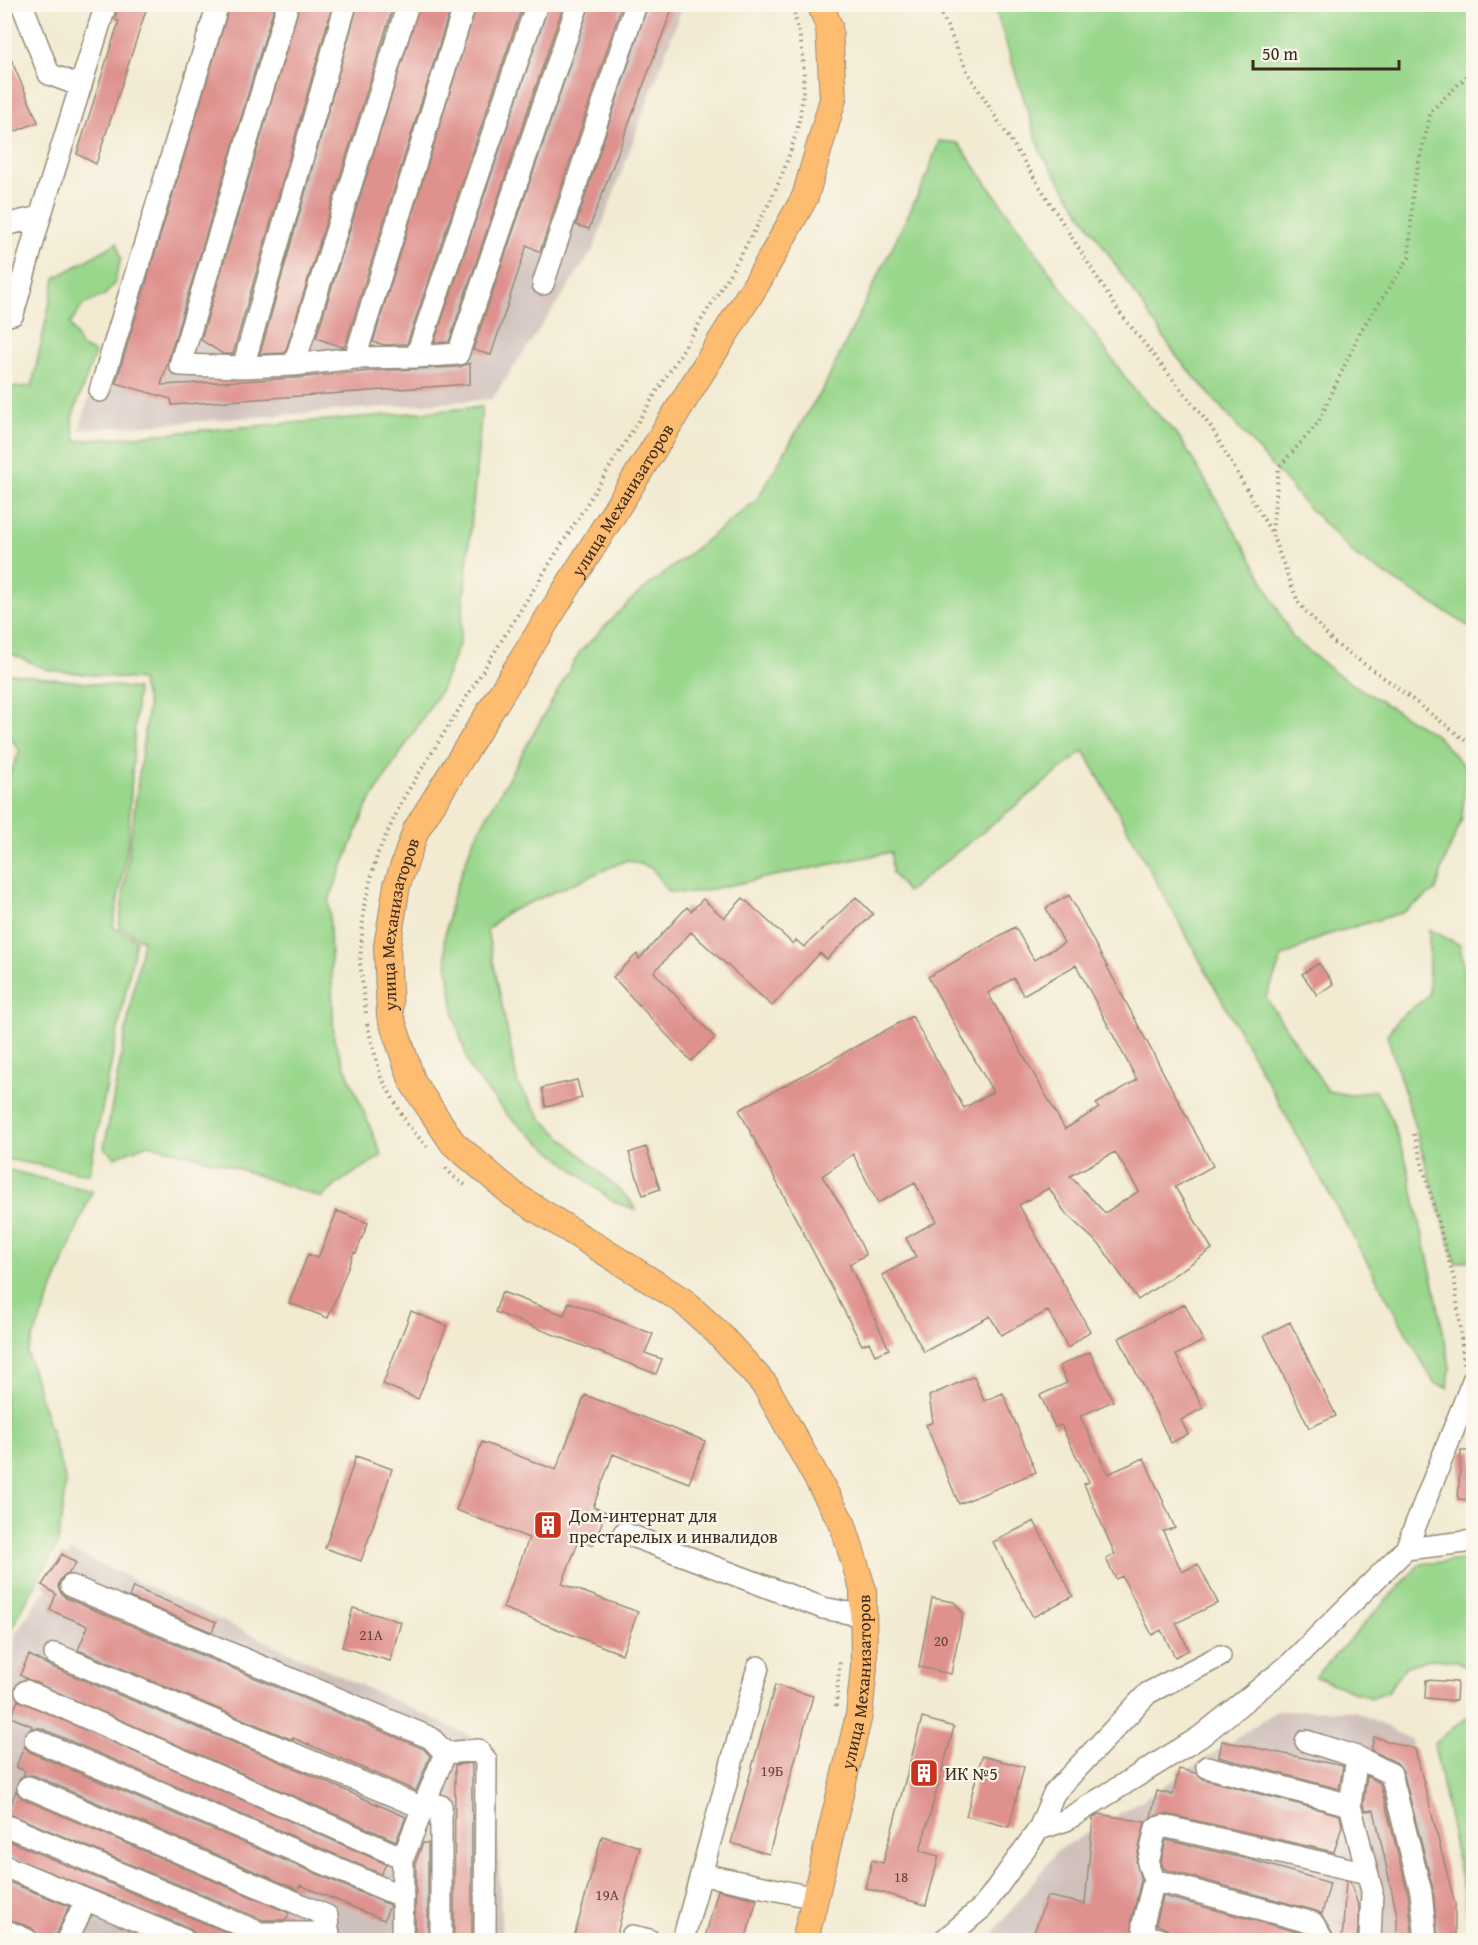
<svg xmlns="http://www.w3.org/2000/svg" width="1478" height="1945" font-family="'Gentium Book Plus',serif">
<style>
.industrial{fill:#d0c0bc}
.green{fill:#99d78c;stroke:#6a8055;stroke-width:1.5}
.building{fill:#df918e;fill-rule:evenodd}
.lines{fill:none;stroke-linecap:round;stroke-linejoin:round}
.minor-casing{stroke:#968a78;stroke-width:24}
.major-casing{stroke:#968a78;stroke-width:28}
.path{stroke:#968a78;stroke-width:4;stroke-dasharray:1.5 4.5;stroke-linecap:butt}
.minor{stroke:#fff;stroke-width:21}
.major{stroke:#fdbc70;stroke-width:26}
.labels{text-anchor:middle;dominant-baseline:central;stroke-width:4.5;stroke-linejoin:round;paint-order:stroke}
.number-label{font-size:15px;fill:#64443a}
.street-label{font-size:18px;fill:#3b2a1e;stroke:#fbf7ec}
.poi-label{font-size:18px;fill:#3b2a1e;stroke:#fbf7ec;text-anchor:start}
</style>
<rect width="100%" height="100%" fill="#fbf7ec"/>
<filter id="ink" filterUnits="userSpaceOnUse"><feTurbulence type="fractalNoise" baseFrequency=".0167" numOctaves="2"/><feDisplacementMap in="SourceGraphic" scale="12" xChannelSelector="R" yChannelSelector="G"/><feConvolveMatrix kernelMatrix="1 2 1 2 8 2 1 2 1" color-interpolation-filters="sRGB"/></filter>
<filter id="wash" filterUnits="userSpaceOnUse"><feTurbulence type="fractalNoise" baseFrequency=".008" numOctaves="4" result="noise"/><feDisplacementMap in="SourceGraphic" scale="24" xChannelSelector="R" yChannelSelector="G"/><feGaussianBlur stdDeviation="1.35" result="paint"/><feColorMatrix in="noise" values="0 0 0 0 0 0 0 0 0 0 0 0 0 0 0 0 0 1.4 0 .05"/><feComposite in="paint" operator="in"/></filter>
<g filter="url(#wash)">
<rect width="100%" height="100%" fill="#f2ead1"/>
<path class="industrial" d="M210 5H683L593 250 492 399 79 430Z
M72 1551 494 1747 502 1940H5L4 1737 11 1693 15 1634Z
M1278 1710 1355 1711 1411 1740 1458 1940H993L992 1935 1057 1851 1157 1791Z"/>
<path class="green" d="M994 5H1473V629L1357 557 1307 506 1177 357 1041 153Z
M939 141 958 143 1132 387 1180 438 1251 558 1293 638 1335 673 1437 736 1466 768 1462 819 1445 860 1436 890 1404 912 1323 936 1282 957 1266 998 1328 1091 1350 1095 1375 1090 1390 1115 1406 1161 1434 1285 1450 1367 1448 1388 1434 1383 1084 751 907 892 892 873 891 852 692 893 668 892 652 868 627 860 506 913 487 930 518 1085 543 1120 630 1200 636 1210 612 1201 507 1115 470 1069 455 1018 444 940 451 902 473 841 579 653 633 598 757 500 809 410 822 391 926 178Z
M117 243 121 259 114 284 105 295 83 305 70 324 81 346 95 353 72 418 76 441 482 407 460 641 442 688 367 806 329 900 334 1040 382 1156 341 1181 322 1198 222 1163 148 1144 115 1157 104 1148 143 940 119 927 148 706 141 680 48 670 5 651 4 388 32 386 55 278Z
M5 673 137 689 128 842 113 927 136 940 89 1174 5 1159 4 786 20 751 5 731Z
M1429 929 1460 945 1474 1038 1473 1259 1456 1263 1387 1035 1398 1019 1429 995Z
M5 1169 92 1191 27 1353 66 1482 58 1543 9 1633 5 1669Z
M1473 1559V1671L1456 1660 1429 1659 1405 1667 1388 1691 1371 1698 1315 1677 1420 1564Z
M1473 1706 1474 1940H1473L1434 1743 1470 1715Z"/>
<g id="blocks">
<path class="building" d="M118 4H148L96 164 77 154 119 21 115 20Z
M230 4H275L161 385 294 378 369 371 459 367 470 363V384L172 405 171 399 116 383Z
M300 4H333L233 354H223L201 340Z
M358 4H394L285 353 260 354Z
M420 4H452L345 346 342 347 316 338Z
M477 4H523L407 344 385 345 373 342Z
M549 4H564L449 342 434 343Z
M590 4H622L540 252 527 245 491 355 473 350Z
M648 4H674L589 229 576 225Z
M4 43 38 122 4 136Z
M1069 895 1213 1166 1175 1187 1212 1249 1138 1300 1101 1246 1066 1214 1049 1188 1019 1205 1090 1331 1068 1348 1048 1311 1001 1335 990 1316 924 1352 882 1275 916 1257 906 1238 937 1221 915 1183 878 1203 853 1154 822 1176 844 1210 866 1255 849 1264 889 1349 875 1355 869 1342 862 1345 739 1110 912 1016 964 1108 993 1092 928 977 1015 927 1034 960 1064 943 1046 908ZM1076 965 1137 1080 1096 1104 1099 1108 1065 1129 988 993 1014 978 1023 995ZM1115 1152 1139 1191 1105 1213 1070 1176Z
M856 897 873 914 827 959 820 953 772 1006 691 932 654 972 715 1038 691 1061 613 977 637 954 639 959 687 907 691 911 703 899 724 918 743 898 793 944 796 940 804 947Z
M1319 963 1333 984 1317 995 1302 974Z
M577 1080 582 1098 546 1107 542 1088Z
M646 1147 660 1189 643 1195 629 1153Z
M337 1211 368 1223 356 1253 354 1252 328 1318 289 1303 308 1254 318 1258Z
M502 1292 564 1315 569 1302 653 1334 645 1353 662 1359 656 1374 495 1312Z
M1185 1304 1203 1341 1176 1355 1203 1408 1181 1420 1188 1434 1171 1443 1119 1338Z
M411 1311 447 1326 418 1399 383 1384Z
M1290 1322 1336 1416 1309 1428 1264 1335Z
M1090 1352 1113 1401 1080 1416 1108 1474 1144 1458 1175 1528 1163 1531 1182 1572 1198 1564 1218 1603 1176 1623 1189 1650 1175 1657 1161 1630 1152 1635 1122 1576 1116 1579 1106 1559 1115 1554 1084 1484 1089 1482 1061 1425 1055 1427 1040 1395 1067 1383 1059 1366Z
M974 1376 984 1401 1003 1393 1036 1472 959 1504 926 1425 933 1422 929 1396Z
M585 1395 705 1441 689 1483 613 1454 593 1507 606 1512 593 1545 579 1540 562 1584 638 1612 622 1654 503 1608 529 1538 456 1510 482 1442 556 1470Z
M1461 1451H1473V1500L1458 1499Z
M356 1456 392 1469 361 1561 325 1548Z
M1034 1521 1073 1596 1033 1617 993 1542Z
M62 1554 76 1563 69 1573 63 1576 59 1582 58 1587 61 1593 66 1598 424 1749 430 1756 416 1791 293 1738V1740L78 1650 88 1626 50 1610 56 1594 42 1585Z
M133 1587 216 1622 212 1632 129 1597Z
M932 1598 954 1602 963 1613 951 1674 919 1667Z
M353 1608 401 1622 390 1661 342 1647Z
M29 1655 50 1666 283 1763 406 1817 396 1841 27 1679 20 1675Z
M1426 1680 1457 1682 1456 1701 1425 1698Z
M775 1685 813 1696 769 1854 731 1843Z
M18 1700 386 1864 381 1874 40 1728H31L32 1726 11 1717Z
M922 1718 954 1727 920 1851 939 1856 926 1905 865 1888 872 1860 883 1863Z
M1374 1737 1415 1749 1455 1904V1941H1438L1433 1889 1403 1771 1397 1763 1371 1750Z
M1222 1741 1343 1766 1339 1789 1219 1757Z
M24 1746 30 1752 390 1905 384 1920 300 1885 298 1890 33 1775 23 1776 25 1771 16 1767Z
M982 1756 1024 1767 1009 1827 966 1816Z
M472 1763V1941H454L455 1765Z
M1179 1769 1196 1773 1204 1779 1340 1815 1342 1826 1334 1852 1166 1814 1151 1817 1157 1791 1173 1795Z
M1367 1776 1380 1783 1408 1894 1413 1941H1397V1915L1374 1810 1365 1811 1363 1804Z
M16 1791 23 1799 289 1913 286 1920H263L7 1813Z
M1099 1814 1145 1822 1136 1861 1141 1881 1131 1921 1134 1941H1031L1047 1896 1085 1904 1093 1818Z
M602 1836 640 1847 615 1941H573Z
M4 1839 240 1938 239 1941H213L194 1933 189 1928 4 1854Z
M1166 1840 1252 1860 1330 1883 1322 1914 1316 1911 1164 1869 1161 1862Z
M423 1843H428V1941H415L416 1861Z
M4 1880 69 1906 54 1941H47L39 1937 32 1928 4 1918Z
M1346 1881 1350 1882 1359 1908 1357 1941H1342Z
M718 1890 757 1899 745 1941H704Z
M1163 1896 1305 1934 1308 1941H1184L1173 1938 1170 1931 1156 1924Z"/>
</g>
</g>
<g filter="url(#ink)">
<use href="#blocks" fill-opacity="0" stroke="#968a78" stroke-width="1.5"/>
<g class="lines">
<g class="minor-casing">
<path id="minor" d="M22 4 49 74 81 86
M288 4 180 365 243 367 294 365 355 358 416 357 458 354 578 4
M4 225 40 217
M543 284 636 4
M4 316 13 314 40 217 106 4
M416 357 537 4
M355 358 465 4
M294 365 408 4
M243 367 346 4
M100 391 218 4
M624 1533 823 1608 864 1616
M1406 1549 1474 1541
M71 1586 431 1738 445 1753
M55 1654 423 1808
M26 1691 403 1858
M35 1740 403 1897
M1306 1741 1357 1757 1391 1774 1421 1892 1426 1940
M1357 1757 1350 1805 1372 1891 1370 1940
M1207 1767 1350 1805
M28 1787 327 1916 329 1940
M426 1800 441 1806V1940
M7 1826 260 1933H329
M1039 1829 1066 1820 1200 1737 1290 1664 1406 1549 1474 1378
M4 1866 184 1940
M702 1874 815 1898
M1154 1880 1313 1923 1323 1940
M4 1930 27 1940
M632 1936 649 1940
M67 1940 86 1900
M402 1940 403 1858 445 1753 478 1750 486 1760 485 1940
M683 1940 758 1667
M944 1940 983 1907 1039 1829 1054 1793 1148 1693 1220 1656
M1161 1940 1146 1936 1143 1924 1154 1880 1148 1863 1156 1828 1163 1826 1367 1873"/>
</g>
<g class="major-casing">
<g id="major">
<path id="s1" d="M805 1940 859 1715 864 1667 863 1590 843 1525 765 1385 718 1333 683 1301 514 1195 453 1143 413 1083 390 1015 387 947 397 885 416 830 757 283 805 197 833 99 829 26 820 4"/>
</g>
</g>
<path class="path" d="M937 4 968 73 1119 312 1211 427 1271 532 1298 602 1333 642 1390 682 1474 747
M1272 531 1279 467 1318 423 1361 330 1409 258 1413 187 1431 111 1474 69
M366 1013 360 963 364 906 377 855 403 799 717 295C761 221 814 139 802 49 800 34 795 19 792 4
M367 1024 381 1077 407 1124 427 1147
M1414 1134 1455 1283 1464 1364
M446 1168 453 1176 465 1185
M836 1706 840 1659"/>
<use href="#minor" class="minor"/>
<use href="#major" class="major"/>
</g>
</g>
<defs>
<g id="building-square" transform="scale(1.5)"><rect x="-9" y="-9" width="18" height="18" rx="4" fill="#c8321e" stroke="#fbf7ec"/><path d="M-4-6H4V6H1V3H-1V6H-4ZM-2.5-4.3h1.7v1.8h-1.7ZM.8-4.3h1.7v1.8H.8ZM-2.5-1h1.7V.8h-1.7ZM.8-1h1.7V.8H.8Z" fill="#fff"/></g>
</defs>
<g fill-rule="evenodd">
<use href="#building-square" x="548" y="1525"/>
<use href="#building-square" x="924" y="1773"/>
</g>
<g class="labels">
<g class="number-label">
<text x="371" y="1634">21А</text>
<text x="941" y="1640">20</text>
<text x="772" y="1770">19Б</text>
<text x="901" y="1876">18</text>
<text x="607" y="1894">19А</text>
</g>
<g class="street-label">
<text stroke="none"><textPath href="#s1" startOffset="1704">улица Механизаторов</textPath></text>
<text stroke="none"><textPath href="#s1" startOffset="1218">улица Механизаторов</textPath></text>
<text stroke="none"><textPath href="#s1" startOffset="264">улица Механизаторов</textPath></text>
</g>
<g class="poi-label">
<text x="569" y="1515">Дом-интернат для<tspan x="569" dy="21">престарелых и инвалидов</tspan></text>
<text x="945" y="1773">ИК №5</text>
</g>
</g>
<rect width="1478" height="1945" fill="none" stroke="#fbf7ec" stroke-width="24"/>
<path d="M1253 60v9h146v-9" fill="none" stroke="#3b2a1e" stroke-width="3"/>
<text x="1262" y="60" font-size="18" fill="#3b2a1e" stroke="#fbf7ec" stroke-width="4.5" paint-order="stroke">50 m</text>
</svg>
